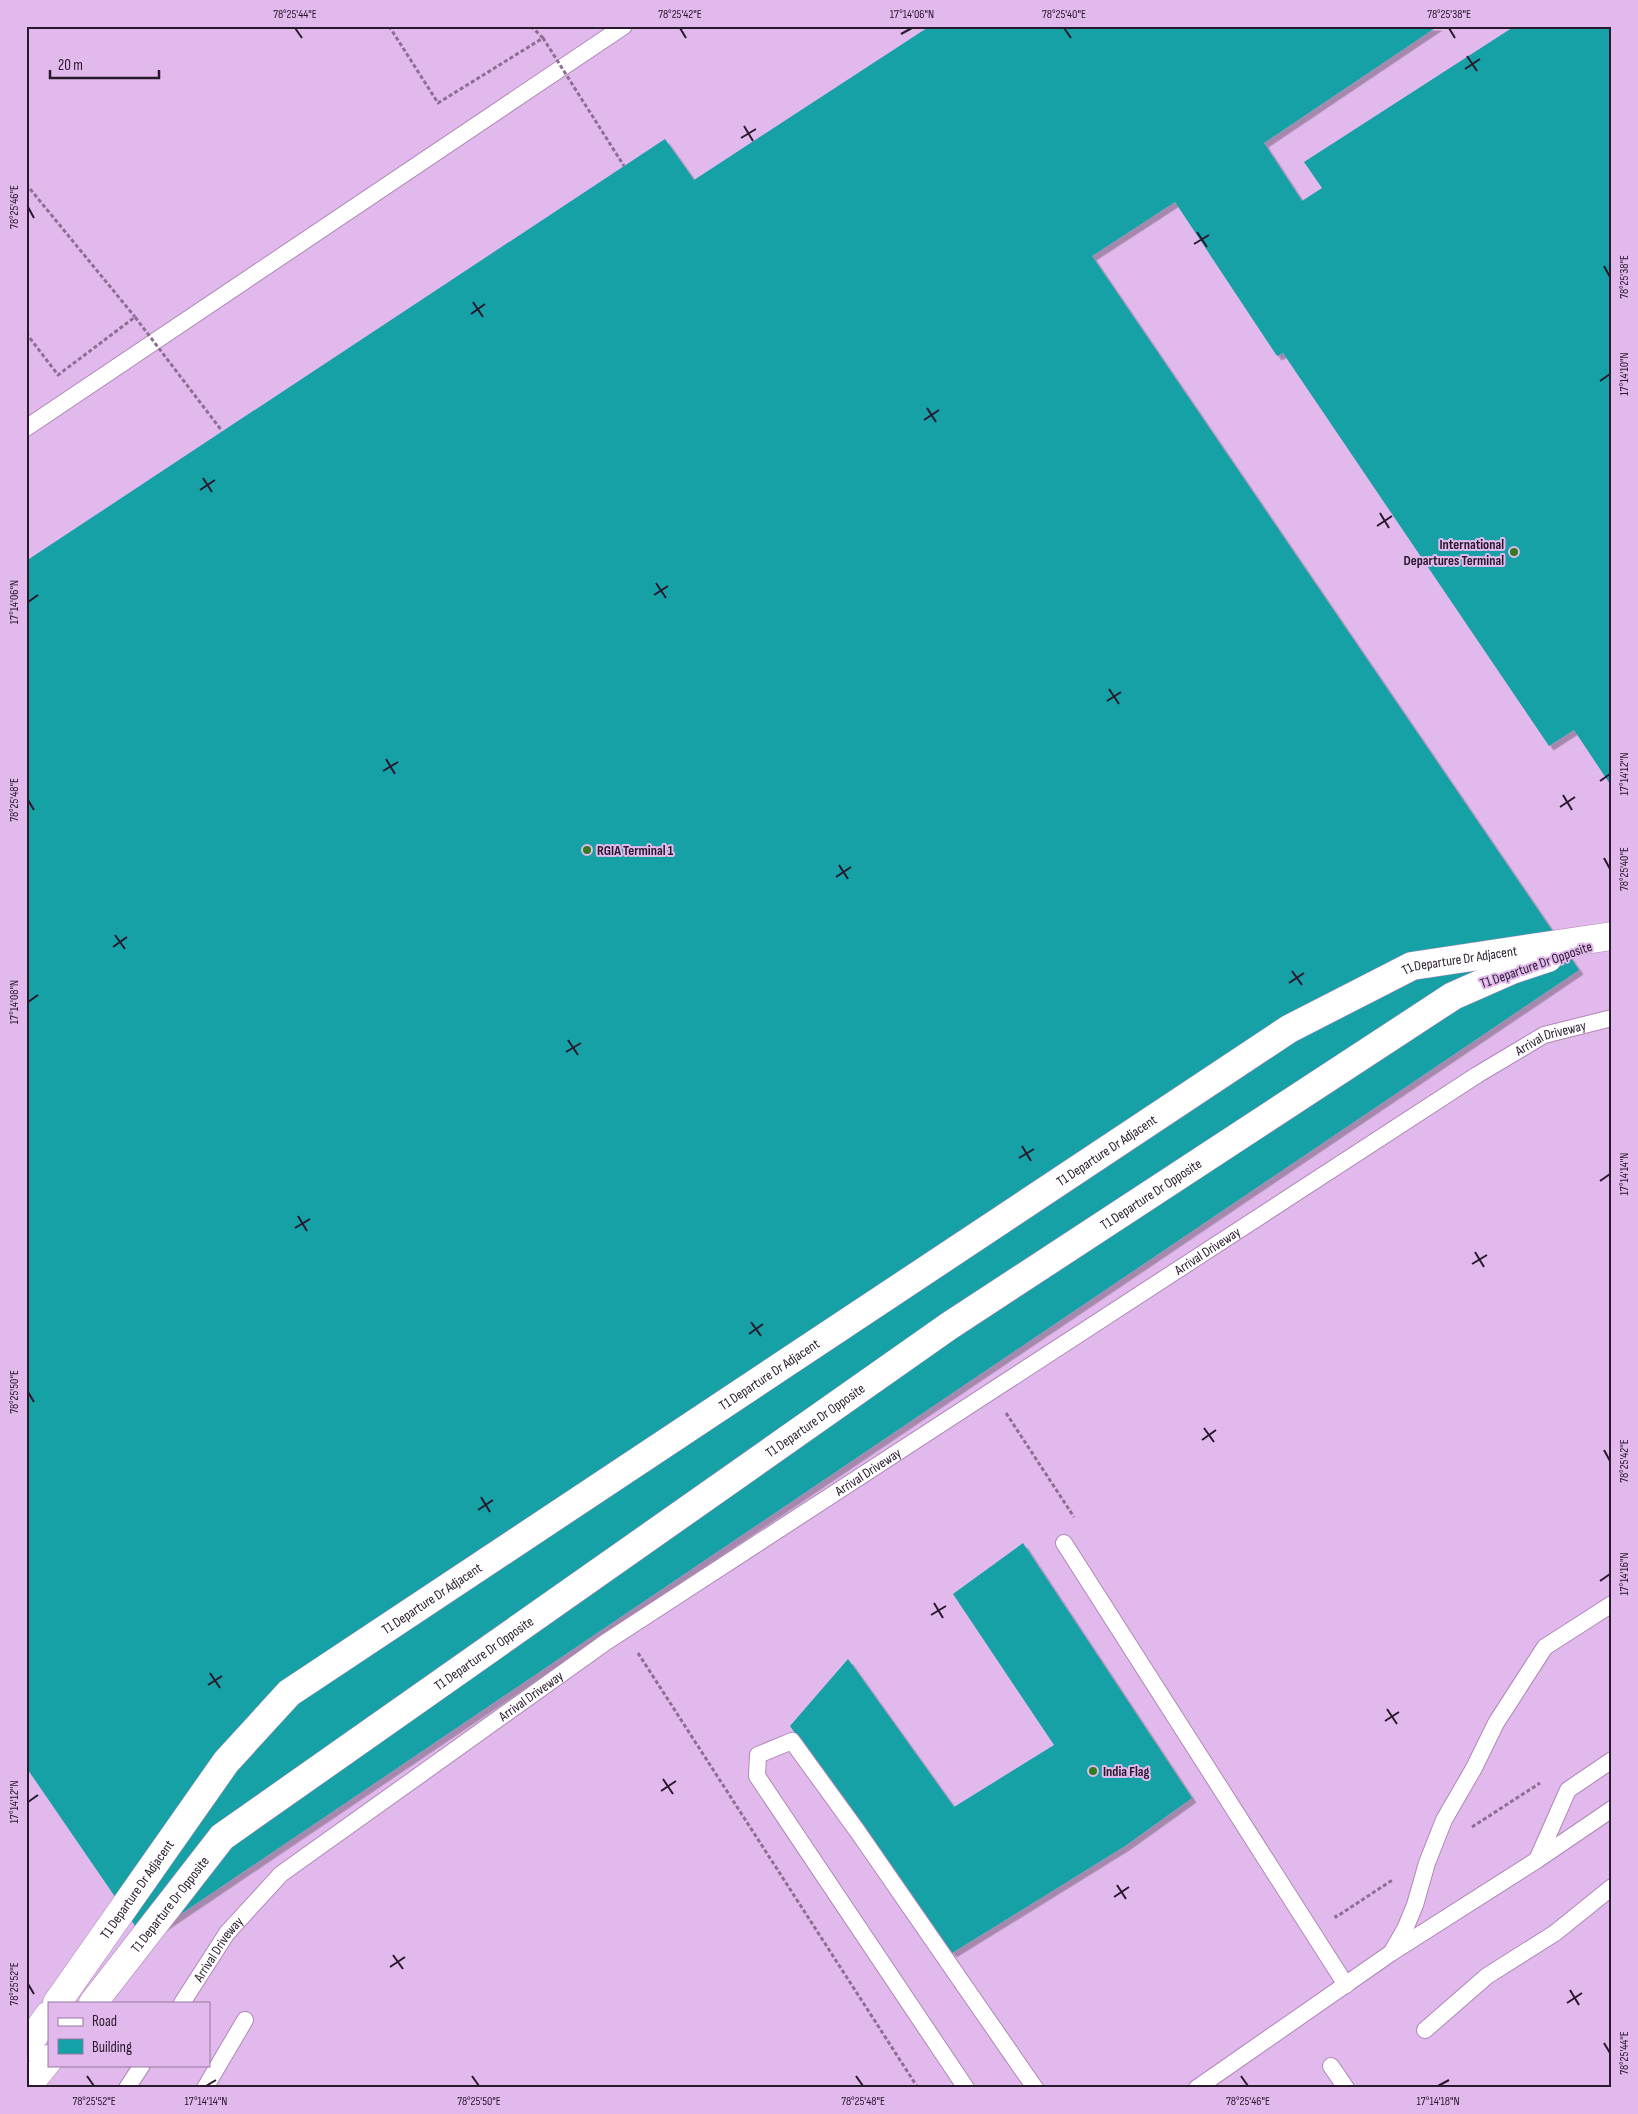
<svg xmlns="http://www.w3.org/2000/svg" width="1638" height="2114" font-family="'Sofia Sans Condensed',sans-serif">
<style>
.building{fill:#14a1a7;filter:url(#shadow)}
.lines{fill:none;stroke-linecap:round;stroke-linejoin:round}
.service-casing{stroke:#af88b8;stroke-width:18}
.tertiary-casing{stroke:#af88b8;stroke-width:29}
.path{stroke:#8c6f93;stroke-width:3;stroke-dasharray:4 2.5;stroke-linecap:butt}
.service{stroke:#fff;stroke-width:16}
.tertiary{stroke:#fff;stroke-width:28}
.path-bridge{stroke:#8c6f93;stroke-width:3;stroke-dasharray:4 2.5;stroke-linecap:butt}
.ticks{fill:none;stroke:#28192c;stroke-width:2}
.poi-dot{fill:#357c20;stroke:#e2b9ec;stroke-width:2}
.labels{text-anchor:middle;dominant-baseline:central;stroke-width:4;stroke-linejoin:round;paint-order:stroke}
.poi-label{font-size:14px;font-weight:bold;fill:#28192c;stroke:#e2b9ec;text-anchor:start}
.street-label{font-size:14px;fill:#28192c;stroke:#e2b9ec}
.neatline{fill:none;stroke:#28192c;stroke-width:2}
.ticks-label{font-size:12px;text-anchor:middle;fill:#28192c}
</style>
<defs>
<filter id="shadow"><feDropShadow dx="4.5" dy="4.5" stdDeviation="0" flood-color="#0004"/></filter>
</defs>
<rect width="100%" height="100%" fill="#e2b9ec"/>
<path class="building" d="M930 26H1438L1264 143 1302 201 1322 188 1304 162 1515 26H1612V787L1574 730 1549 746 1283 353 1277 356 1175 202 1092 256 1579 970 144 1939 26 1767V561L665 139 694 180Z
M1023 1543 1192 1798 1125 1846 952 1953 790 1726 848 1659 954 1807 1054 1745 953 1594Z"/>
<g class="lines">
<g class="service-casing">
<g id="service">
<path d="M26 428 624 26"/>
<path d="M1064 1543 1346 1985"/>
<path d="M1537 1860 1568 1790 1612 1760"/>
<path d="M1393 1950 1405 1929 1415 1905 1427 1863 1444 1820 1474 1768 1496 1723 1545 1647 1612 1604"/>
<path id="s1" d="M182 2003 227 1933 281 1874 606 1642 1477 1075 1544 1035 1612 1018"/>
<path d="M1425 2030 1487 1976 1555 1933 1612 1887"/>
<path d="M1331 2066 1346 2088"/>
<path d="M127 2088 142 2065"/>
<path d="M205 2088 245 2020"/>
<path d="M966 2088 757 1776 758 1755 792 1741 858 1832 1035 2088"/>
<path d="M1197 2088 1391 1953 1537 1860 1612 1809"/>
</g>
</g>
<g class="tertiary-casing">
<g id="tertiary">
<path id="s2" d="M57 2003 226 1762 289 1693 1289 1029 1412 966 1612 936"/>
<path id="s3" d="M93 2003 222 1837 949 1326 1453 996 1512 970 1548 958"/>
<path d="M26 2047 49 2015"/>
<path d="M26 2088 49 2059"/>
</g>
</g>
<path class="path" d="M531 26 543 38
M26 184 135 317
M1006 1413 1074 1517
M638 1653 918 2088
M1472 1827 1540 1783
M1335 1915 1336 1917 1394 1879"/>
<use href="#service" class="service"/>
<use href="#tertiary" class="tertiary"/>
<path class="path-bridge" d="M389 26 438 103 543 38 624 166
M26 333 58 375 135 317 222 431"/>
</g>
<path class="ticks" d="M295 28 302 38M680 28 686 38M1064 28 1071 38M1449 28 1455 38M901 34 912 28M1467 56 1477 71M1465 69 1480 59M744 126 753 141M741 138 756 129M28 207 34 218M1197 232 1207 247M1194 244 1209 235M1604 266 1610 277M473 302 483 317M471 314 485 304M1600 381 1610 374M927 408 936 422M924 420 939 410M203 478 212 492M200 490 215 480M1380 513 1389 528M1377 526 1392 516M656 583 666 598M654 595 668 586M28 602 38 595M1109 689 1119 704M1107 701 1121 692M386 759 395 774M383 771 398 762M1600 781 1610 774M1563 795 1572 810M28 800 34 810M1560 807 1575 797M1604 858 1610 869M839 865 848 879M836 877 851 867M115 935 125 949M113 947 127 937M1292 971 1302 985M1289 983 1304 973M28 1002 38 995M568 1040 578 1055M566 1052 581 1043M1022 1146 1031 1161M1019 1158 1034 1149M1600 1181 1610 1174M298 1216 307 1231M295 1228 310 1219M1475 1252 1484 1267M1472 1264 1487 1255M751 1322 761 1336M749 1334 763 1324M28 1392 34 1402M1204 1428 1214 1442M1202 1440 1216 1430M1604 1450 1610 1461M481 1497 490 1512M478 1510 493 1500M1600 1581 1610 1574M934 1603 943 1618M931 1615 946 1606M210 1673 220 1688M208 1685 222 1676M1387 1709 1397 1724M1385 1721 1399 1712M663 1779 673 1794M661 1791 676 1781M28 1802 38 1795M1117 1885 1126 1899M1114 1897 1129 1887M393 1955 403 1969M390 1967 405 1957M28 1984 34 1994M1570 1990 1579 2005M1567 2003 1582 1993M1604 2043 1610 2053M87 2076 94 2086M472 2076 479 2086M856 2076 863 2086M1241 2076 1248 2086M206 2086 216 2080M1438 2086 1449 2080"/>
<g class="poi-dot">
<circle cx="1514" cy="552" r="5"/>
<circle cx="587" cy="850" r="5"/>
<circle cx="1093" cy="1771" r="5"/>
</g>
<g class="labels">
<g class="poi-label">
<text x="1504" y="544" text-anchor="end">International<tspan x="1504" dy="16">Departures Terminal</tspan></text>
<text x="597" y="850">RGIA Terminal 1</text>
<text x="1103" y="1771">India Flag</text>
</g>
<g class="street-label">
<text stroke="none"><textPath href="#s2" startOffset="1774">T1 Departure Dr Adjacent</textPath></text>
<text transform="translate(1536 965) rotate(-19)">T1 Departure Dr Opposite</text>
<text stroke="none"><textPath href="#s1" startOffset="1685">Arrival Driveway</textPath></text>
<text stroke="none"><textPath href="#s2" startOffset="1369">T1 Departure Dr Adjacent</textPath></text>
<text stroke="none"><textPath href="#s3" startOffset="1340">T1 Departure Dr Opposite</textPath></text>
<text stroke="none"><textPath href="#s1" startOffset="1280">Arrival Driveway</textPath></text>
<text stroke="none"><textPath href="#s2" startOffset="964">T1 Departure Dr Adjacent</textPath></text>
<text stroke="none"><textPath href="#s3" startOffset="935">T1 Departure Dr Opposite</textPath></text>
<text stroke="none"><textPath href="#s1" startOffset="875">Arrival Driveway</textPath></text>
<text stroke="none"><textPath href="#s2" startOffset="559">T1 Departure Dr Adjacent</textPath></text>
<text stroke="none"><textPath href="#s3" startOffset="530">T1 Departure Dr Opposite</textPath></text>
<text stroke="none"><textPath href="#s1" startOffset="470">Arrival Driveway</textPath></text>
<text stroke="none"><textPath href="#s2" startOffset="139">T1 Departure Dr Adjacent</textPath></text>
<text stroke="none"><textPath href="#s3" startOffset="125">T1 Departure Dr Opposite</textPath></text>
<text stroke="none"><textPath href="#s1" startOffset="65">Arrival Driveway</textPath></text>
</g>
</g>
<rect width="1638" height="2114" fill="none" stroke="#e2b9ec" stroke-width="55"/>
<rect x="48" y="2002" width="162" height="65" fill="#e2b9ec" stroke="#98799f"/>
<rect x="58" y="2018" width="25" height="8" fill="#ffffff" stroke="#98799f"/>
<text x="92" y="2026" font-size="15" fill="#28192c">Road</text>
<rect x="58" y="2039" width="25" height="15" fill="#14a1a7" stroke="#98799f"/>
<text x="92" y="2052" font-size="15" fill="#28192c">Building</text>
<path d="M50 70v8h109v-8" fill="none" stroke="#28192c" stroke-width="2.5"/>
<text x="58" y="70" font-size="15" fill="#28192c" stroke="#e2b9ec" stroke-width="4" paint-order="stroke">20 m</text>
<rect x="28" y="28" width="1582" height="2058" class="neatline"/>
<g class="ticks-label">
<text x="295" y="18">78°25'44"E</text>
<text x="680" y="18">78°25'42"E</text>
<text x="912" y="18">17°14'06"N</text>
<text x="1064" y="18">78°25'40"E</text>
<text x="1449" y="18">78°25'38"E</text>
<text transform="translate(14 207) rotate(-90)" y="4">78°25'46"E</text>
<text transform="translate(1624 277) rotate(-90)" y="4">78°25'38"E</text>
<text transform="translate(1624 374) rotate(-90)" y="4">17°14'10"N</text>
<text transform="translate(14 602) rotate(-90)" y="4">17°14'06"N</text>
<text transform="translate(1624 774) rotate(-90)" y="4">17°14'12"N</text>
<text transform="translate(14 800) rotate(-90)" y="4">78°25'48"E</text>
<text transform="translate(1624 869) rotate(-90)" y="4">78°25'40"E</text>
<text transform="translate(14 1002) rotate(-90)" y="4">17°14'08"N</text>
<text transform="translate(1624 1174) rotate(-90)" y="4">17°14'14"N</text>
<text transform="translate(14 1392) rotate(-90)" y="4">78°25'50"E</text>
<text transform="translate(1624 1461) rotate(-90)" y="4">78°25'42"E</text>
<text transform="translate(1624 1574) rotate(-90)" y="4">17°14'16"N</text>
<text transform="translate(14 1802) rotate(-90)" y="4">17°14'12"N</text>
<text transform="translate(14 1984) rotate(-90)" y="4">78°25'52"E</text>
<text transform="translate(1624 2053) rotate(-90)" y="4">78°25'44"E</text>
<text x="94" y="2105">78°25'52"E</text>
<text x="206" y="2105">17°14'14"N</text>
<text x="479" y="2105">78°25'50"E</text>
<text x="863" y="2105">78°25'48"E</text>
<text x="1248" y="2105">78°25'46"E</text>
<text x="1438" y="2105">17°14'18"N</text>
</g>
</svg>
